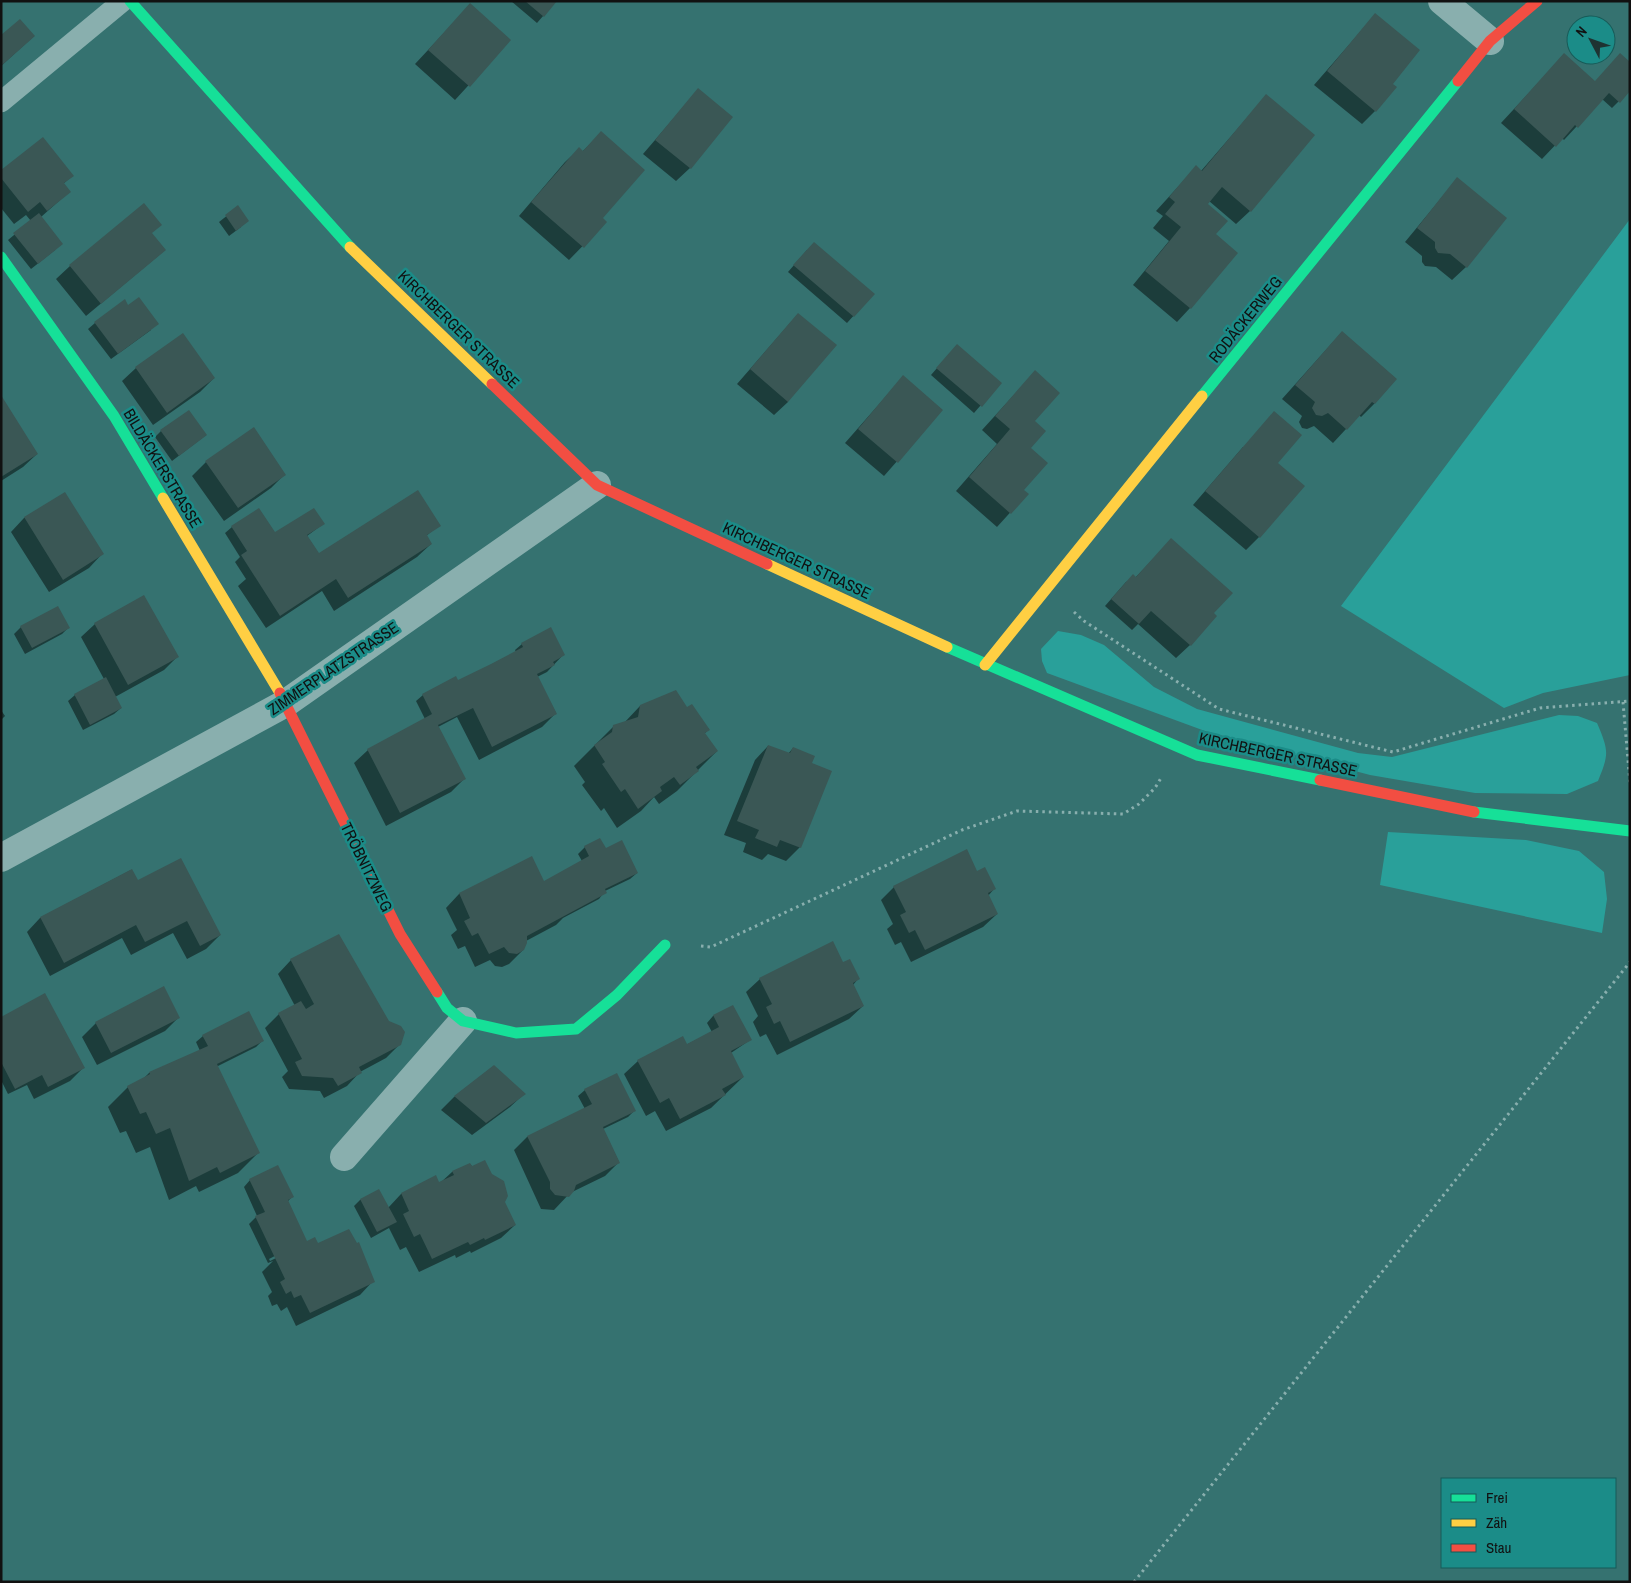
<svg xmlns="http://www.w3.org/2000/svg" width="1631" height="1583" font-family="'Archivo Narrow',sans-serif">
<style>
.green{fill:#29a09a}
.shadow{fill:#0007;fill-rule:evenodd}
.building{fill:#3a5755}
.lines{fill:none;stroke-linecap:round;stroke-linejoin:round}
.path{stroke:#89afae;stroke-width:3;stroke-dasharray:2.5 4;stroke-linecap:butt}
.lane{stroke:#89afae;stroke-width:21}
.street{stroke:#89afae;stroke-width:28}
.fast{stroke:#16e098;stroke-width:11}
.slow{stroke:#ffcf43;stroke-width:11}
.jam{stroke:#f24e42;stroke-width:11}
.labels{text-anchor:middle;dominant-baseline:central;stroke-width:5;stroke-linejoin:round;paint-order:stroke}
.street-label{font-size:16px;fill:#111;stroke:#1b8c88}
</style>
<rect width="100%" height="100%" fill="#357270"/>
<path class="green" d="M1630 219V675L1543 693 1504 708 1341 606Z
M1058 631 1081 635 1104 645 1154 687 1197 709 1358 753 1392 757 1559 715 1578 716 1597 723C1609 751 1609 754 1598 781L1567 794 1475 793 1370 775 1205 731 1047 673 1042 661 1041 649Z
M1388 832 1526 840 1579 851 1604 872 1607 899 1602 933 1380 885Z"/>
<path class="shadow" d="M511 1H556L537 23Z
M470 5 510 40 455 100 415 64Z
M1375 15 1391 85 1375 111 1362 124 1314 85Z
M1 36H34L1 66Z
M1564 55 1594 82 1630 90 1612 108 1602 99 1564 140 1562 138 1542 159 1501 123Z
M698 90 690 168 676 181 643 154Z
M1266 96 1250 211 1236 224 1209 201 1206 204 1215 234 1190 308 1177 322 1133 285 1169 241 1153 228 1163 216 1156 211 1196 167 1201 171Z
M601 133V218L606 222 569 260 519 216 565 162 579 149 582 152Z
M1 172 72 176 63 184 69 192 41 217 55 250 31 269 8 240 31 221 26 215 14 224 1 208Z
M1457 179 1466 267 1452 280 1436 267 1425 266 1422 262V256L1405 242Z
M238 207 241 227 229 236 219 222Z
M151 234 165 250 86 316 56 279 70 266Z
M807 250 873 294 847 323 788 272Z
M798 314 788 402 774 415 737 384Z
M95 323 151 330 111 359 88 329Z
M1342 332 1396 379 1374 404 1361 417 1359 415 1333 443 1314 426 1307 429 1302 428 1299 422 1302 416 1282 399Z
M957 345 1000 383 974 413 931 375Z
M136 368 214 378 200 392 153 425 122 381Z
M1035 372 1033 421 1022 490 1027 494 997 527 956 491 997 444 982 430Z
M903 377 942 410 884 476 845 443Z
M1 398 37 454 23 467 1 481Z
M161 431 206 435 172 461 155 437Z
M1243 447 1276 463 1259 537 1246 550 1193 505Z
M206 462 285 474 271 488 224 521 192 476Z
M64 494 102 554 89 568 49 592 11 532 24 518Z
M323 524 307 536 319 555 439 525 426 536 431 544 417 557 334 611 322 591 266 628 238 586 246 579 235 562 240 557 225 533 232 527 275 534Z
M1171 540 1212 613 1190 645 1176 658 1138 624 1132 630 1105 606 1126 582 1135 578Z
M58 608 68 628 62 634 25 654 14 634 21 627Z
M95 624 177 657 164 670 115 697 121 708 114 714 83 730 68 701 75 695 104 679 81 637Z
M522 644 563 655 547 672 537 677 556 713 542 727 479 760 457 717 438 727 464 779 451 792 386 826 354 763 368 750 425 719 416 701 423 695 458 682 516 652 515 650Z
M640 706 687 709 709 729 704 734 717 751 677 791 659 804 654 797 641 811 617 828 604 808 601 811 582 785 585 782 574 766 614 726 624 723Z
M1 710 5 716 1 720Z
M768 746 788 754 793 748 810 764 800 847 786 861 768 854 762 860 743 852 746 843 724 835 755 760Z
M585 847 605 850 637 873 630 879 605 891 599 899 563 918 556 925 526 941 523 950 509 964 502 967 495 966 490 960 475 967 465 946 458 949 451 935 457 930 446 908 459 894 531 858 544 883 582 861 578 854Z
M131 870 138 882 220 935 206 949 187 959 173 933 131 955 122 938 50 976 27 932 40 918Z
M977 872 994 889 988 896 997 914 983 927 911 962 901 942 895 945 887 929 893 924 881 900 894 887Z
M291 960 400 1044 386 1058 360 1072 347 1086 324 1098 320 1091 289 1089 282 1077 288 1071 265 1028 279 1014 295 1006 278 974Z
M843 964 858 979 853 985 863 1006 849 1019 777 1055 766 1034 760 1037 753 1022 758 1016 746 992 760 979Z
M733 1007 750 1040 731 1053 743 1077 711 1108 666 1131 655 1111 646 1116 624 1074 638 1061 686 1045 712 1032 707 1023 713 1016Z
M1 1018 83 1068 70 1081 34 1099 27 1085 8 1094 1 1080Z
M178 1018 165 1031 97 1065 82 1037 96 1023Z
M203 1036 262 1041 256 1047 216 1067 258 1153 238 1173 199 1192 196 1186 169 1200 150 1147 136 1153 126 1131 120 1133 108 1107 128 1087 143 1079 149 1073 200 1051 196 1042Z
M494 1066 524 1094 510 1107 472 1135 441 1110 454 1097Z
M585 1090 634 1111 628 1117 603 1129 619 1162 605 1176 570 1193 554 1210 541 1209 514 1150 527 1137 585 1109 578 1096Z
M470 1164 504 1202 515 1225 501 1238 471 1253 470 1251 456 1258 455 1255 419 1272 406 1247 400 1250 389 1228 371 1238 354 1206 360 1200 379 1191 388 1208 401 1194 435 1177 439 1184 452 1172Z
M250 1180 292 1197 287 1202 306 1241 318 1245 373 1281 360 1295 296 1326 287 1307 281 1311 277 1304 272 1306 268 1296 272 1292 262 1272 273 1261 268 1263 249 1224 257 1216 244 1187ZM300 1243V1246L270 1261 269 1259Z"/>
<path class="building" d="M525 1H557L544 17Z
M470 3 511 40 470 87 428 50Z
M1375 13 1420 50 1393 84 1397 87 1376 112 1327 71Z
M20 19 35 36 1 66V35Z
M1564 53 1595 81 1620 53 1630 62V91L1620 103 1609 93 1578 128 1575 125 1556 147 1514 109Z
M698 88 733 117 691 169 655 140Z
M1266 94 1315 135 1251 212 1222 187 1208 204 1228 221 1216 234 1238 253 1191 309 1145 271 1181 227 1165 214 1175 202 1169 197 1196 165 1202 171Z
M601 131 645 170 603 218 607 222 584 248 531 202 579 147 583 151Z
M43 137 74 176 64 183 71 192 47 211 40 202 28 212 1 178V170Z
M1457 177 1507 218 1467 268 1450 254 1438 253 1435 248V242L1417 228Z
M144 203 162 225 152 233 166 250 101 304 69 265Z
M238 205 249 221 236 231 225 215Z
M39 213 63 244 38 264 13 233Z
M814 242 875 294 854 317 793 265Z
M139 297 159 324 118 354 94 322 125 299 128 305Z
M798 313 837 345 788 402 750 369Z
M1342 331 1397 379 1375 404 1372 402 1347 430 1328 413 1322 416 1316 415 1312 408 1315 402 1295 385Z
M183 333 215 378 167 413 135 367Z
M957 344 1002 383 982 407 936 368Z
M1035 370 1060 393 1035 421 1046 431 1031 448 1048 463 1024 490 1029 494 1011 514 969 477 1010 429 995 416Z
M903 375 943 410 898 463 858 429Z
M1 395 38 454 1 477Z
M189 410 207 435 179 456 160 430Z
M1274 411 1302 435 1278 463 1305 486 1260 538 1205 491Z
M254 427 286 475 238 508 205 461Z
M418 490 441 526 427 535 432 544 348 598 336 579 280 616 241 555 247 551 231 526 259 508 275 532 314 508 325 524 307 535 319 553Z
M65 492 104 554 63 580 24 517Z
M1171 538 1233 593 1214 613 1217 616 1191 646 1151 611 1139 624 1111 599 1133 574 1136 577Z
M144 595 179 657 128 685 94 623Z
M58 606 70 628 32 648 20 626Z
M551 627 565 655 553 662 555 665 537 674 557 714 492 747 473 708 438 725 466 779 400 813 367 749 432 714 422 694 456 676 458 680 491 664 523 647 521 643Z
M106 677 122 708 90 725 74 694Z
M676 690 687 707 692 704 710 730 705 733 718 751 696 767 699 771 680 785 674 777 660 787 662 791 638 809 625 789 621 792 602 764 605 762 594 745 612 732 613 725 638 717 640 705Z
M768 745 790 753 793 747 815 756 812 763 832 771 801 848 780 840 777 847 755 838 759 830 737 821Z
M600 838 606 848 622 840 638 873 605 889 607 893 527 936V943L524 950 517 954 509 953 504 947 489 954 478 933 472 936 464 921 470 918 459 893 532 856 544 881 589 856 584 846Z
M967 849 977 871 985 867 996 889 988 893 998 914 925 950 915 930 909 933 900 915 906 912 893 886Z
M181 858 221 935 200 946 187 921 145 942 136 925 64 963 40 917 132 869 138 880Z
M339 934 389 1021 401 1026 405 1032 401 1045 359 1067 362 1073 338 1086 333 1078 302 1076 295 1062 302 1059 278 1013 301 1001 306 1009 314 1004 290 959Z
M833 941 843 962 850 959 860 979 853 983 864 1006 790 1042 780 1021 774 1024 766 1007 772 1004 759 978Z
M164 986 180 1018 111 1053 95 1022Z
M45 993 85 1068 48 1087 42 1075 15 1089 1 1062V1017Z
M733 1005 752 1040 731 1051 744 1077 722 1089 726 1095 680 1119 669 1098 660 1103 637 1060 683 1036 687 1044 719 1027 713 1015Z
M249 1011 264 1041 217 1064 260 1153 220 1173 217 1167 189 1181 170 1128 156 1134 146 1112 140 1114 127 1086 150 1074 149 1072 208 1046 202 1035Z
M494 1065 526 1094 486 1123 454 1096Z
M617 1073 636 1111 603 1127 620 1163 576 1185 574 1191 569 1197 555 1195 550 1189V1182L527 1136 592 1104 584 1089Z
M485 1160 492 1174 504 1181 508 1196 505 1202 516 1225 485 1240 484 1238 470 1245 468 1242 432 1259 420 1234 414 1237 403 1214 409 1211 401 1193 436 1175 439 1182 454 1175 452 1171 470 1163 472 1166Z
M278 1165 294 1197 288 1200 307 1241 315 1237 318 1243 349 1229 357 1243 359 1242 375 1282 310 1313 301 1295 294 1298 291 1291 286 1294 280 1282 285 1279 255 1216 265 1212 249 1179Z
M379 1189 397 1222 377 1232 360 1199Z"/>
<g class="lines">
<path class="path" d="M1074 612 1084 621 1219 709 1393 752 1540 708 1630 701
M1623 702 1630 783
M701 946 711 947 962 830 1017 811 1123 814 1139 804 1155 788 1161 778
M1134 1582 1630 962"/>
<path class="lane" d="M1 102 123 1"/>
<path class="street" d="M1442 1 1490 41
M1 858 286 703 597 485
M344 1157 463 1021"/>
<path class="fast" d="M130 1 350 247
M1 257 114 416 163 498
M1202 396 1458 81
M947 647 1197 755 1320 780
M1474 812 1630 831
M437 992 447 1008 463 1021 516 1033 576 1029 617 995 665 945"/>
<path class="slow" d="M350 247 492 384
M163 498 280 693
M767 564 947 647
M985 665 1202 396"/>
<path class="jam" d="M1458 81 1490 41 1537 1
M492 384 597 485 767 564
M280 693 400 934 437 992
M1320 780 1474 812"/>
</g>
<g class="labels">
<g class="street-label">
<text transform="translate(1245 319) rotate(-51)">RODÄCKERWEG</text>
<text transform="translate(459 329) rotate(44)">KIRCHBERGER STRASSE</text>
<text transform="translate(163 468) rotate(59)">BILDÄCKERSTRASSE</text>
<text transform="translate(797 560) rotate(25)">KIRCHBERGER STRASSE</text>
<text transform="translate(333 668) rotate(-34)">ZIMMERPLATZSTRASSE</text>
<text transform="translate(1278 754) rotate(12)">KIRCHBERGER STRASSE</text>
<text transform="translate(367 867) rotate(64)">TRÖBNITZWEG</text>
</g>
</g>
<rect width="1631" height="1583" fill="none" stroke="#111111" stroke-width="5"/>
<rect x="1441" y="1478" width="175" height="90" fill="#1b8c88" stroke="#175b58"/>
<rect x="1451" y="1494" width="25" height="8" fill="#16e098" stroke="#175b58"/>
<text x="1486" y="1503" font-size="15" fill="#111111">Frei</text>
<rect x="1451" y="1519" width="25" height="8" fill="#ffcf43" stroke="#175b58"/>
<text x="1486" y="1528" font-size="15" fill="#111111">Zäh</text>
<rect x="1451" y="1544" width="25" height="8" fill="#f24e42" stroke="#175b58"/>
<text x="1486" y="1553" font-size="15" fill="#111111">Stau</text>
<g transform="translate(1591 40) rotate(311)"><circle r="24" fill="#1b8c88" stroke="#175b58"/>
<path d="M0-4L9 19L0 12L-9 19Z" fill="#1e3332"/>
<text y="-8" font-size="14" font-weight="bold" text-anchor="middle" fill="#111111">N</text>
</g>
</svg>
